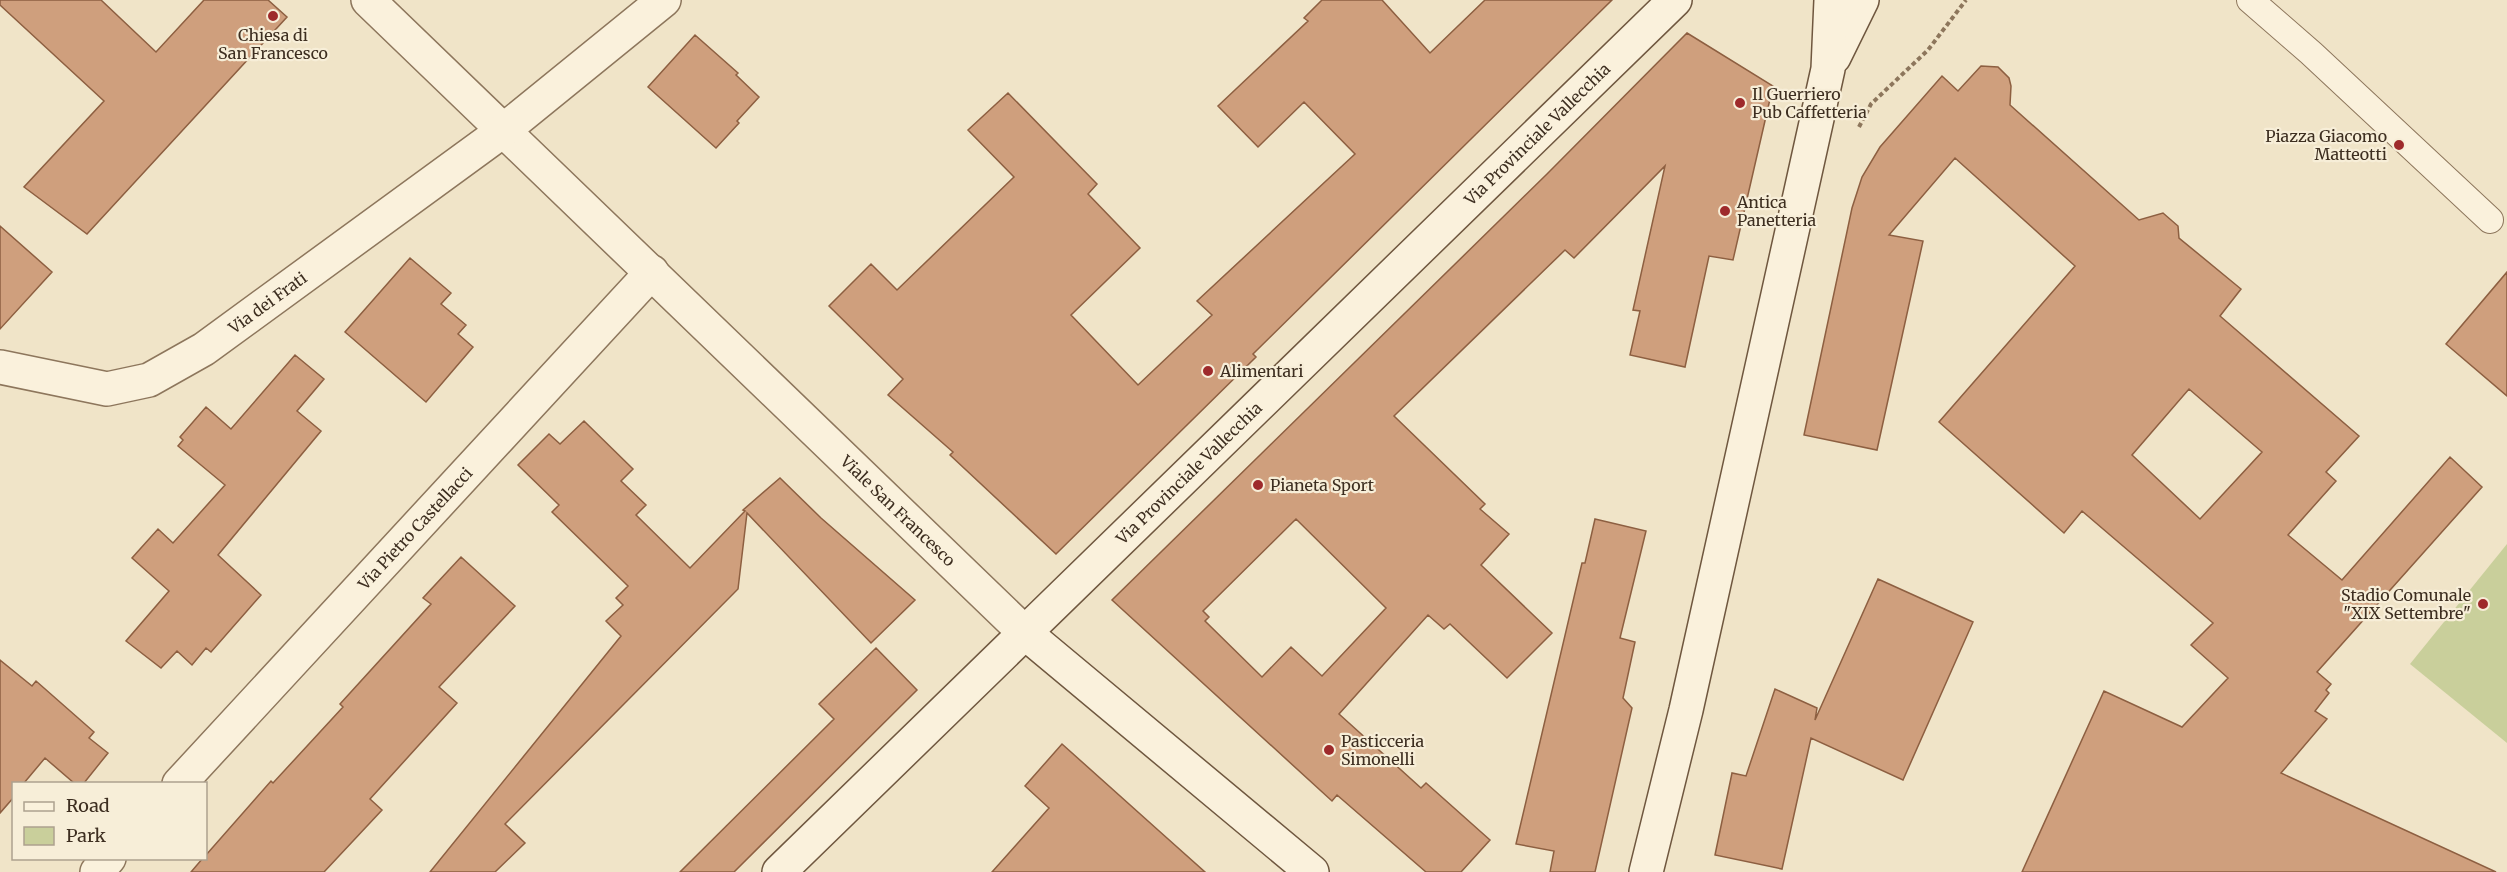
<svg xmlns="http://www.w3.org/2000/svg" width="2507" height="872" font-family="Merriweather,serif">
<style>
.green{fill:#c9cf9b}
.building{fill:#cf9f7d;stroke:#8d5f41;stroke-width:1.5;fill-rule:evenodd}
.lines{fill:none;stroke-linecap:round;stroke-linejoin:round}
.lane-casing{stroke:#8d765c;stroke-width:28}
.street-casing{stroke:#8d765c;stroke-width:36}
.secondary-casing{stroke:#6f573f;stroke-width:36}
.path{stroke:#8d765c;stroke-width:4;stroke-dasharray:4.5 3;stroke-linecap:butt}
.lane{stroke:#faf1dc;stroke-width:26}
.street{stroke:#faf1dc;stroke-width:33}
.secondary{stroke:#faf1dc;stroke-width:33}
.poi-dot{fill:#9e2a2b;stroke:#f7eed8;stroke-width:2}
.labels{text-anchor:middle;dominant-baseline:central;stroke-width:4.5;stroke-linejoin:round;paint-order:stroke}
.poi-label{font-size:16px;fill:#3d2e20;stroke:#f7eed8;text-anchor:start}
.street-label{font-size:16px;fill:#3d2e20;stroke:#f7eed8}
</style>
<rect width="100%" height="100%" fill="#f0e4c8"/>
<path class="green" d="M2507 544V743L2410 664Z"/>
<path class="building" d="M0 0H101L156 52 204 0H268L287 17 87 234 24 187 104 101 0 5Z
M1322 0H1382L1430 53 1485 0H1612L1253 354 1256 357 1056 554 950 455 953 452 888 395 903 379 829 306 871 264 897 290 1014 177 968 130 1008 93 1097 184 1088 194 1140 248 1071 315 1138 385 1212 315 1197 301 1355 154 1304 102 1258 147 1218 106 1308 21 1304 18Z
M1687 33 1773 86 1733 260 1709 256 1685 367 1630 355 1640 311 1633 310 1665 166 1574 258 1565 250 1394 416 1485 504 1480 509 1509 534 1481 565 1552 633 1507 678 1450 624 1444 629 1428 615 1339 714 1421 788 1426 783 1490 840 1461 872H1426L1337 795 1332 801 1112 600 1547 174ZM1296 519 1386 608 1322 676 1291 647 1262 677 1205 621 1209 617 1203 611Z
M695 35 738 73 736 75 759 97 737 121 739 123 716 148 648 87Z
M1981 66 1998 67 2009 78 2011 86 2010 105 2139 220 2163 213 2178 226 2179 238 2241 289 2220 316 2359 436 2326 472 2336 481 2288 535 2342 580 2450 457 2482 487 2317 672 2331 684 2326 690 2329 693 2315 711 2327 719 2281 773 2496 872H2022L2104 691 2182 727 2228 678 2191 645 2213 623 2082 511 2064 533 1939 422 2075 266 1955 158 1889 235 1923 241 1877 450 1804 435 1852 208 1862 177 1880 147 1942 76 1958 91ZM2189 389 2262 452 2200 519 2132 455Z
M0 226 52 272 0 329Z
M410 258 451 293 441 304 466 325 458 334 473 347 426 402 345 332Z
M2507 272V396L2446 344Z
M295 355 324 379 297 411 321 431 218 555 261 595 211 652 206 648 192 665 177 651 161 668 126 641 169 591 132 558 158 529 173 543 225 485 178 446 183 440 180 437 206 407 231 429Z
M584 421 633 469 621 481 646 505 636 515 690 568 745 511 743 510 780 478 821 518 915 600 871 643 747 513 738 589 505 824 525 843 495 872H430L621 636 606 621 623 605 616 598 628 586 552 512 559 505 518 465 549 434 560 444Z
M1595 519 1646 531 1620 638 1635 642 1623 698 1632 708 1595 872H1550L1554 851 1516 844 1582 563H1585Z
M461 557 515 606 439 687 457 703 370 799 382 810 324 872H191L203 858H206V855L271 781 273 783 343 707 340 704 431 604 423 598Z
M1878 579 1973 622 1903 780 1811 738 1782 869 1715 855 1732 773 1746 776 1775 689 1817 708 1815 720Z
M876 648 917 690 734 872H680L834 719 819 704Z
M0 660 32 686 36 681 94 732 89 738 108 753 84 783H74L45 758 24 783H14V797L0 813Z
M1062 744 1158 830 1205 872H992L1049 808 1025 786Z"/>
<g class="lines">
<g class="lane-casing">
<path id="lane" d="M2250 0 2311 53 2490 220"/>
</g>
<g class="street-casing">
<g id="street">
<path id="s1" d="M368 0 1024 632"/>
<path id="s2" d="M0 367 107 389 149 380 204 349 504 130 664 0"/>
<path id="s3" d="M179 784 652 272"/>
<path d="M97 872 109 858"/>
</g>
</g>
<g class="secondary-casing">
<g id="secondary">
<path d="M1834 57 1862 0"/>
<path d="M1024 632 1312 872"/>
<path id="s4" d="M779 872 1675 0"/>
<path d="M1646 872 1686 710 1828 69 1831 0"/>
</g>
</g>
<path class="path" d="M1859 127 1871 104 1928 50 1966 0"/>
<use href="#lane" class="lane"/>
<use href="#street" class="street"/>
<use href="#secondary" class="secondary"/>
</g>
<g class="poi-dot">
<circle cx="273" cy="16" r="6"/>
<circle cx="1740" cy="103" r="6"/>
<circle cx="2399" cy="145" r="6"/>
<circle cx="1725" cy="211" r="6"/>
<circle cx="1208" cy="371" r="6"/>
<circle cx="1258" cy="485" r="6"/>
<circle cx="2483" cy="604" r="6"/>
<circle cx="1329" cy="750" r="6"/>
</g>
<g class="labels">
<g class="poi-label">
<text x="273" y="35" text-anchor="middle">Chiesa di<tspan x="273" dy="18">San Francesco</tspan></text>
<text x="1752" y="94">Il Guerriero<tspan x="1752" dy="18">Pub Caffetteria</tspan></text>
<text x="2387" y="136" text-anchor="end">Piazza Giacomo<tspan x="2387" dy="18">Matteotti</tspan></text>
<text x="1737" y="202">Antica<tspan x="1737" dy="18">Panetteria</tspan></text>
<text x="1220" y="371">Alimentari</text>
<text x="1270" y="485">Pianeta Sport</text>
<text x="2471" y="595" text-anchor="end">Stadio Comunale<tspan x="2471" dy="18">"XIX Settembre"</tspan></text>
<text x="1341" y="741">Pasticceria<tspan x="1341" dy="18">Simonelli</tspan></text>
</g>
<g class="street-label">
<text stroke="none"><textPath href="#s4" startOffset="1058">Via Provinciale Vallecchia</textPath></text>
<text stroke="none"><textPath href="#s2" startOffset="294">Via dei Frati</textPath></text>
<text stroke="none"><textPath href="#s4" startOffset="572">Via Provinciale Vallecchia</textPath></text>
<text stroke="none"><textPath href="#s1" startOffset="736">Viale San Francesco</textPath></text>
<text stroke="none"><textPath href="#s3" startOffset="348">Via Pietro Castellacci</textPath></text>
</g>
</g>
<rect x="12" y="782" width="195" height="78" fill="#f7eed8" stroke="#ada18e" stroke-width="1.5"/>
<rect x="24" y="802" width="30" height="9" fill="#faf1dc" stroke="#ada18e" stroke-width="1.5"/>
<text x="66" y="812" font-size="18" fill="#3d2e20">Road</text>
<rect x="24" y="827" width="30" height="18" fill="#c9cf9b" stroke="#ada18e" stroke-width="1.5"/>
<text x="66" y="842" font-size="18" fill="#3d2e20">Park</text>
</svg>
